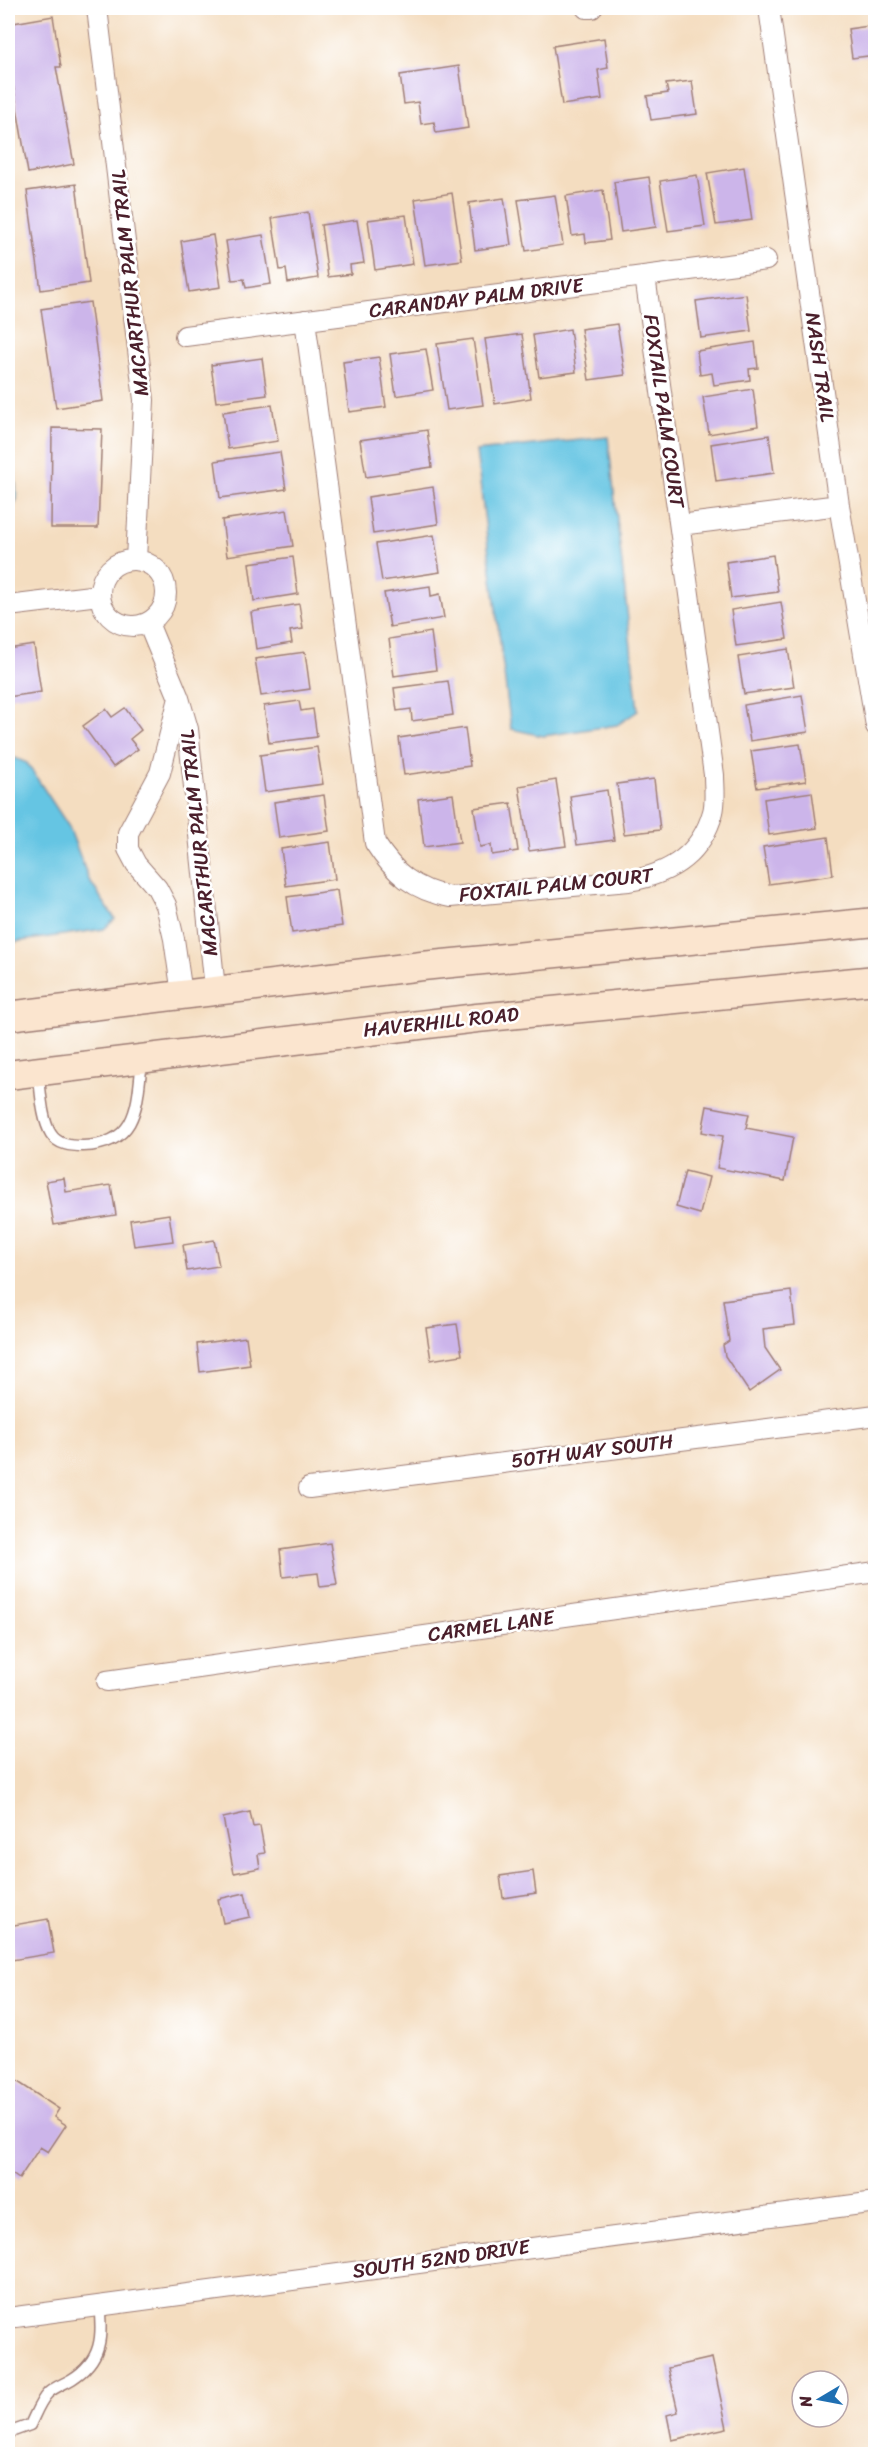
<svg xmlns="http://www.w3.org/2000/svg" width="883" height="2462" font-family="Sriracha,sans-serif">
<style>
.water{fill:#65c5e3;stroke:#587287;stroke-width:1.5}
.building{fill:#ccb5ea}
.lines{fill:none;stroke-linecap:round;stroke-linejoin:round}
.lane-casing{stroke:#9f7e76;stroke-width:13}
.street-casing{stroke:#9f7e76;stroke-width:22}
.secondary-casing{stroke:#9f7e76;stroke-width:31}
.lane{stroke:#fff;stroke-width:10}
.street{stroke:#fff;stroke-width:20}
.secondary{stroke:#fbe5cf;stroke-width:28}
.labels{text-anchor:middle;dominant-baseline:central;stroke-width:5;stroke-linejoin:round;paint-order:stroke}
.street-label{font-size:20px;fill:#4a1f2b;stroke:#fff}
</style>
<rect width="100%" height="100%" fill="#fff"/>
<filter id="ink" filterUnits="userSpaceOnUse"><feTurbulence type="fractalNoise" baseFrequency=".0167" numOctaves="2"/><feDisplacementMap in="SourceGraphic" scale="12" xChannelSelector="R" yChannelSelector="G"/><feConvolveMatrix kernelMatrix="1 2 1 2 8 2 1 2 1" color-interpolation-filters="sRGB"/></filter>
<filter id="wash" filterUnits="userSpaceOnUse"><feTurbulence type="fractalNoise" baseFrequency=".008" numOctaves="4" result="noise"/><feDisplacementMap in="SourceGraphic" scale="24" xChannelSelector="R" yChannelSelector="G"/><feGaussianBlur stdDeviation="1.35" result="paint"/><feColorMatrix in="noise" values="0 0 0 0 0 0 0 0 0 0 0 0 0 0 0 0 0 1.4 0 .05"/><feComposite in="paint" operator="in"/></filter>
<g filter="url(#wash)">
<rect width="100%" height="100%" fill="#f4ddc0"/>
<path class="water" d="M8 399 17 499 8 520Z
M608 437 638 711 617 725 543 736 511 729 476 451Z
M8 755 27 763 69 827 89 880 115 919 104 929 8 943Z"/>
<g id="blocks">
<path class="building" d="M53 16 61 67H56L74 164 28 173 8 55V24Z
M876 25V55L852 58 848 29Z
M604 38 608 68 598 70 602 99 562 105 553 46Z
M459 66 468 128 436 133 434 122 421 124 418 102 404 104 400 75Z
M692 81 697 114 651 120 647 96 668 93 666 84Z
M744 167 752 220 716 225 707 173Z
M697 175 705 226 668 231 660 181Z
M649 177 656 227 621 232 614 182Z
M76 184 89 283 41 290 27 191Z
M603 190 610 240 586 243 585 234 572 236 566 196Z
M452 193 462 260 425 265 415 199Z
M555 195 563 245 526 251 518 200Z
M504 198 511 245 475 250 469 203Z
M308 212 318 278 288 283 286 269 280 270 272 218Z
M406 215 413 264 375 270 368 220Z
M357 220 364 263 350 265 351 274 328 277 321 225Z
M213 235 221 287 189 292 181 241Z
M263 235 271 284 246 288 244 279 232 280 226 241Z
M746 294 751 331 701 338 696 301Z
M90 302 103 401 56 408 41 309Z
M617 324 625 375 589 380 581 329Z
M570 329 576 372 539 377 533 335Z
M522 334 531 398 495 404 485 339Z
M473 339 483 405 447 410 437 344Z
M755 342 758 368 749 369 750 380 714 385 712 373 700 375 697 351Z
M426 349 433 390 396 396 390 354Z
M379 357 386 407 349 412 343 362Z
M262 358 267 395 216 402 211 365Z
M753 389 758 426 709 434 703 397Z
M272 405 278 441 228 449 223 412Z
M52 428 102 429 98 528H51Z
M427 430 432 467 366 477 360 440Z
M769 435 774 473 716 481 711 444Z
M280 452 286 489 220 498 215 461Z
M433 487 438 524 373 534 368 497Z
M287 510 293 546 227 556 222 520Z
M434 535 440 572 382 581 376 544Z
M773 555 778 592 731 598 726 562Z
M293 557 298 594 254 601 249 563Z
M430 586 431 596 440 594 444 618 390 627 384 593Z
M781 602 787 639 736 646 731 610Z
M299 604 303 629 290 631 292 643 256 649 251 612Z
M431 632 436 670 394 676 389 639Z
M34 645 41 692 8 697V649Z
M788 649 794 687 744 694 738 657Z
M305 652 310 689 261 696 255 659Z
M448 681 453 715 412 721 411 709 397 711 394 688Z
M802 695 808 732 750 741 744 705Z
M299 701 301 711 313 709 317 737 269 743 264 706Z
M125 708 141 730 130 739 138 749 113 767 83 726 106 709 112 717Z
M465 728 470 766 404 775 399 738Z
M800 744 806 781 757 788 751 751Z
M317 747 323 784 265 792 260 755Z
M654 779 660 830 624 834 617 784Z
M556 780 566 846 529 851 519 786Z
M607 790 614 840 577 845 570 796Z
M812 792 817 828 769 835 764 799Z
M453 794 460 842 424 847 418 799Z
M324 795 329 831 279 838 274 802Z
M511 803 518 851 492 855 491 845 480 847 474 808Z
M828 837 833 875 769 884 763 847Z
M330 842 335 879 286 886 281 849Z
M337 890 342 926 292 933 287 897Z
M707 1106 749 1114 746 1128 793 1137 785 1181 717 1168 723 1136 702 1132Z
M685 1171 709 1177 700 1214 676 1207Z
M64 1178 66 1192 111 1185 116 1215 54 1225 46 1181Z
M169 1214 173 1241 134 1246 130 1220Z
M214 1240 219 1266 187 1271 183 1245Z
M791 1291 795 1325 763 1329 765 1348 780 1370 749 1392 725 1356 723 1345 729 1341 723 1300Z
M457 1324 462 1355 431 1360 426 1328Z
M246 1337 250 1365 200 1372 197 1344Z
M330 1543 337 1585 320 1587 318 1573 283 1577 280 1550Z
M250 1812 253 1827 260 1826 265 1853 258 1854 260 1868 234 1873 223 1818Z
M533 1871 536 1893 503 1898 500 1876Z
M245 1893 250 1917 223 1923 218 1899Z
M48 1919 54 1953 12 1960 8 1926Z
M15 2080 59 2109 54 2117 66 2125 48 2152 40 2147 19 2179 8 2171V2092Z
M712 2358 727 2428 672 2440 667 2415 678 2412 668 2368Z"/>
</g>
</g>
<g filter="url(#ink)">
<use href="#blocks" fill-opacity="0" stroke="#9f7e76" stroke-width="1.5"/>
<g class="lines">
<g class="lane-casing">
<path id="lane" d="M38 1071C41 1089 41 1118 51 1134 58 1145 71 1146 83 1146 139 1144 137 1104 142 1060
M8 2433 30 2425C35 2415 40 2401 48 2393 56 2386 64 2384 72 2379 102 2360 103 2336 99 2305"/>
</g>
<g class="street-casing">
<path id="street" d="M97 8 144 400 136 560
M586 8H592
M769 8 839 505 876 726
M305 320 375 843C394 873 414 890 450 897L629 881C670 874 701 855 713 812 716 801 714 786 714 775L645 276
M185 336 766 260
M680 525 839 505
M100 593a33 33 0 1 1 66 0a33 33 0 1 1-66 0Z
M8 606 99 595
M148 623 179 698
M182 994 174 939 166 905 157 888 136 864 128 849V833L160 773 179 698 188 729 215 989
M309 1488 876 1415
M107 1681 876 1572
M8 2318 876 2202"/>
</g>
<g class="secondary-casing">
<path id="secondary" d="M8 1016 422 966 876 922
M8 1075 477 1018 876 980"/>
</g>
<use href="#lane" class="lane"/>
<use href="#street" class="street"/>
<use href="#secondary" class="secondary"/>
</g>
</g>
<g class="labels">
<g class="street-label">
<text transform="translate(130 283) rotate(-96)">MACARTHUR PALM TRAIL</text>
<text transform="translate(476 298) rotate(-7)">CARANDAY PALM DRIVE</text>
<text transform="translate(820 367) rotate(82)">NASH TRAIL</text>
<text transform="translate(664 411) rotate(82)">FOXTAIL PALM COURT</text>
<text transform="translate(199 843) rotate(-96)">MACARTHUR PALM TRAIL</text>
<text transform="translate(556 885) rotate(-6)">FOXTAIL PALM COURT</text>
<text transform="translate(441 1022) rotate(-6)">HAVERHILL ROAD</text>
<text transform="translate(592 1451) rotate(-7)">50TH WAY SOUTH</text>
<text transform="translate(491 1626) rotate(-8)">CARMEL LANE</text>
<text transform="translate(441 2259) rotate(-8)">SOUTH 52ND DRIVE</text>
</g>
</g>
<rect width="883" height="2462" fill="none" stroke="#fff" stroke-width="30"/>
<g transform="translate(820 2399) rotate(260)"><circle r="28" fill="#ffffff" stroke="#b7a5aa" stroke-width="1.5"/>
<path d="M0-4.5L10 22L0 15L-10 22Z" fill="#1f6fb2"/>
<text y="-9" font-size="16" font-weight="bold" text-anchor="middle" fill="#4a1f2b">N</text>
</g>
</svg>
